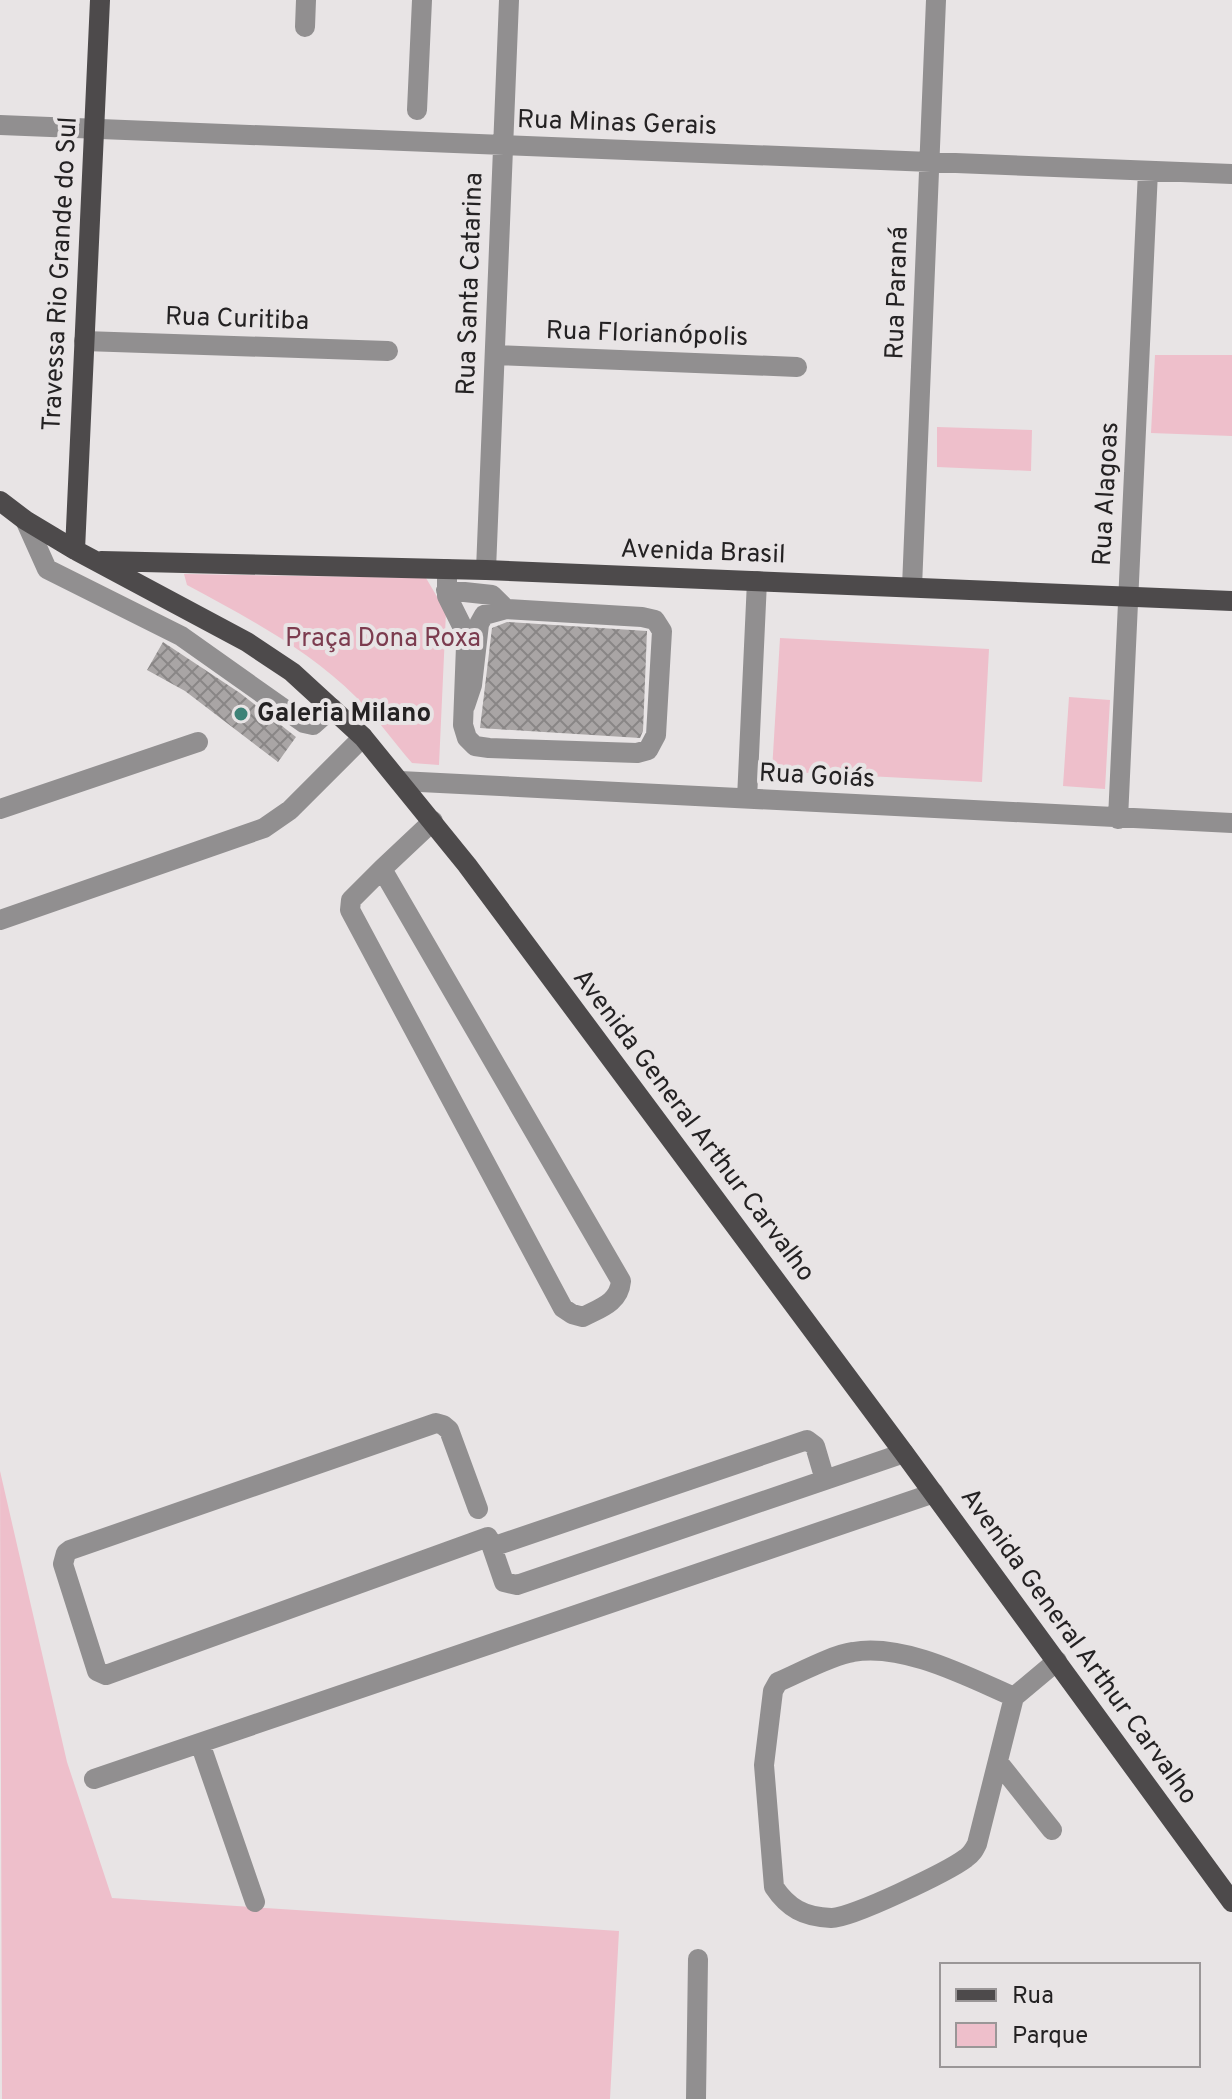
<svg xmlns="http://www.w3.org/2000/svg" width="1232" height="2099" font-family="Overpass,sans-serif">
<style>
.green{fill:#eebfcb}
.building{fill:url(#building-cross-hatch)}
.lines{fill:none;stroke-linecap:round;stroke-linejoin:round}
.minor{stroke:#918f90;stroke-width:20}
.major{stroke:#4d4a4b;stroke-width:20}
.poi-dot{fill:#3d8277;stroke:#e8e4e5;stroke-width:3}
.labels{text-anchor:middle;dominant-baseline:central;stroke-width:8;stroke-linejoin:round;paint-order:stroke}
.street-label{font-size:26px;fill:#242223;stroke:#e8e4e5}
.park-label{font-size:26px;fill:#7c3c4f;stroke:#e8e4e5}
.poi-label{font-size:26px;font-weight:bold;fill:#242223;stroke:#e8e4e5;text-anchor:start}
</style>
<defs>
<pattern id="building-cross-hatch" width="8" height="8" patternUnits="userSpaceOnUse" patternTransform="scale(2)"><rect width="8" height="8" fill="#a9a5a5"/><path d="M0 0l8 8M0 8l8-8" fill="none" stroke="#898686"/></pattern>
</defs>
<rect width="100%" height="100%" fill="#e8e4e5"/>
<path class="green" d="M1155 355H1232V436L1151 433Z
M937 427 1032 430 1031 471 937 467Z
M184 574 426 578 446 612 439 765 412 763C393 741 376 717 356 697 308 649 246 617 187 585Z
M780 638 989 649 982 782 772 771Z
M1069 697 1110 700 1105 789 1063 786Z
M0 1471 67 1762 112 1898 619 1931 610 2099H2Z"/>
<path class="building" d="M507 622 647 631 643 731 640 738 480 728 492 628Z
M163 642 240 693 296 737 278 762 185 691 147 670Z"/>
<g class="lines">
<path class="minor" d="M305 27 306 0
M417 110 422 0
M0 125 1232 174
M84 341 388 351
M495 355 797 367
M25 520 47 569 181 636 304 723 313 725 332 708
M447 569V596L462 626 466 646 463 725 467 738 475 746 489 748 637 753 648 750 656 735 662 631 655 620 642 617 506 609 484 615 479 624 472 685 465 706
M486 570 509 0
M912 587 936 0
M446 590 492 595 506 609
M400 781 1232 823
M747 799 757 581
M0 809 198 742
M1118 819 1148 171
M382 869 621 1281C619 1303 600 1308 583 1317L572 1314 563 1308 350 910 351 900Z
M382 869 433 821
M0 920 264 828 290 810 363 737
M825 1480 815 1446 807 1440 492 1547 504 1582 517 1585 825 1480 904 1453
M478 1509 449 1430 443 1425 436 1423 70 1550 66 1553 63 1564 97 1671 106 1675 488 1537
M1014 1697C968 1677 904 1643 853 1652 832 1655 799 1673 778 1682L773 1691 764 1765 774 1887C788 1908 804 1917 831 1918 850 1919 949 1871 966 1858 972 1854 974 1850 977 1844L1014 1697 1057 1661
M200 1743 255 1902
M998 1762 1052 1830
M94 1779 934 1493
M696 2099 698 1959"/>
<path class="major" d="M0 501 25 520 75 550 247 642 292 672 363 737 467 865 904 1453 1232 1902
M75 550 100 0
M101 561 486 570 1232 601"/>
</g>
<circle class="poi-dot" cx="241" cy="714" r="8"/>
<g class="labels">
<g class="street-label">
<text transform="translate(617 124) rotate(2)">Rua Minas Gerais</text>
<text transform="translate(61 274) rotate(-87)">Travessa Rio Grande do Sul</text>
<text transform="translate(471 284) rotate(-88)">Rua Santa Catarina</text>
<text transform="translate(898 293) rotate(-88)">Rua Paraná</text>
<text transform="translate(237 320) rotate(2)">Rua Curitiba</text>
<text transform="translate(647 335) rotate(2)">Rua Florianópolis</text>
<text transform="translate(1107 494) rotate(-87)">Rua Alagoas</text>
<text transform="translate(703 553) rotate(2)">Avenida Brasil</text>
<text transform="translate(817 777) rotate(3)">Rua Goiás</text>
<text transform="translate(693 1126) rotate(53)">Avenida General Arthur Carvalho</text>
<text transform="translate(1078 1647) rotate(54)">Avenida General Arthur Carvalho</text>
</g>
<g class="park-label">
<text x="383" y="639">Praça Dona Roxa</text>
</g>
<g class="poi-label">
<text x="257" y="714">Galeria Milano</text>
</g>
</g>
<rect x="940" y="1963" width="260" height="104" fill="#e8e4e5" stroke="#9a9697" stroke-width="2"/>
<rect x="956" y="1989" width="40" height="12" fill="#4d4a4b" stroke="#9a9697" stroke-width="2"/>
<text x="1012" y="2003" font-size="24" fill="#242223">Rua</text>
<rect x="956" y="2023" width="40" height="24" fill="#eebfcb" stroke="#9a9697" stroke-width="2"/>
<text x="1012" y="2043" font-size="24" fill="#242223">Parque</text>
</svg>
